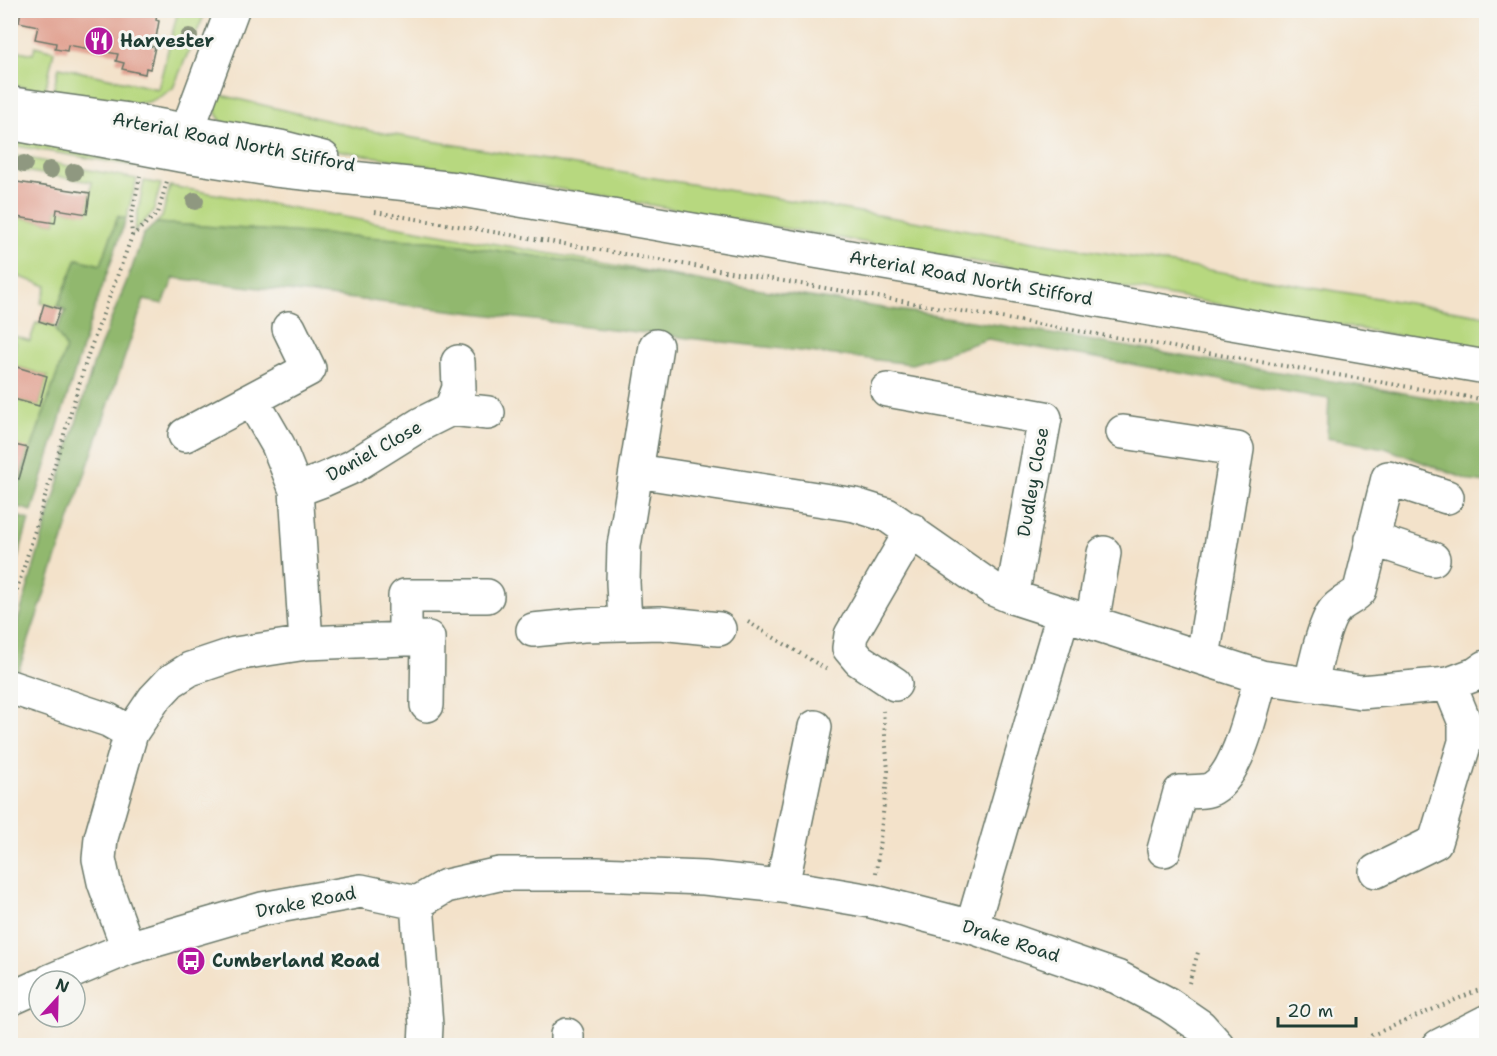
<svg xmlns="http://www.w3.org/2000/svg" width="1497" height="1056" font-family="'Shantell Sans',sans-serif">
<style>
.green{fill:#b7d87f;stroke:#6b8a5a;stroke-width:1.5}
.forest{fill:#91b86e;stroke:#587a51;stroke-width:1.5}
.building{fill:#e1a090}
.lines{fill:none;stroke-linecap:round;stroke-linejoin:round}
.minor-casing{stroke:#697768;stroke-width:36}
.major-casing{stroke:#697768;stroke-width:36}
.path{stroke:#697768;stroke-width:4;stroke-dasharray:1.5 4.5;stroke-linecap:butt}
.minor{stroke:#fff;stroke-width:33}
.major{stroke:#fff;stroke-width:33}
.tree{fill:#8f9880}
.labels{text-anchor:middle;dominant-baseline:central;stroke-width:6;stroke-linejoin:round;paint-order:stroke}
.poi-label{font-size:18px;font-weight:bold;fill:#1f3d34;stroke:#f6f6f2;text-anchor:start}
.street-label{font-size:18px;fill:#1f3d34;stroke:#f6f6f2}
</style>
<rect width="100%" height="100%" fill="#f6f6f2"/>
<filter id="ink" filterUnits="userSpaceOnUse"><feTurbulence type="fractalNoise" baseFrequency=".0167" numOctaves="2"/><feDisplacementMap in="SourceGraphic" scale="12" xChannelSelector="R" yChannelSelector="G"/><feConvolveMatrix kernelMatrix="1 2 1 2 8 2 1 2 1" color-interpolation-filters="sRGB"/></filter>
<filter id="wash" filterUnits="userSpaceOnUse"><feTurbulence type="fractalNoise" baseFrequency=".008" numOctaves="4" result="noise"/><feDisplacementMap in="SourceGraphic" scale="24" xChannelSelector="R" yChannelSelector="G"/><feGaussianBlur stdDeviation="1.35" result="paint"/><feColorMatrix in="noise" values="0 0 0 0 0 0 0 0 0 0 0 0 0 0 0 0 0 1.4 0 .05"/><feComposite in="paint" operator="in"/></filter>
<g filter="url(#wash)">
<rect width="100%" height="100%" fill="#f3e2ca"/>
<path class="green" d="M178 11H206L173 88C165 94 157 99 148 102 126 107 77 95 53 91L59 67 158 89Z
M35 46 54 51 45 91 11 85V49L33 54Z
M217 94 371 131 1486 316V351L251 135C238 130 218 126 215 109 214 105 217 98 217 94Z
M10 132 150 155 147 168 11 145Z
M11 155 137 179 126 219 118 217 101 265 77 259 57 308 41 303 47 286 11 274 10 216 55 223 57 209 87 213 92 182 11 169Z
M144 181 161 184 153 212 134 232Z
M170 186 704 281 440 242 156 223 162 217Z
M40 322 54 326 66 348 12 505 10 477 19 479 28 449 11 444V398L39 406 47 376 11 365 16 342 11 340V335L30 341 36 323 40 324Z"/>
<path class="forest" d="M118 216 126 219 89 325 32 511 12 505 66 348 56 331 66 311 58 306 77 259 101 265Z
M156 223 440 242 998 325 1486 407V483L1471 481 1385 448 1327 438 1329 399 988 339 912 364 174 278 163 304 144 300 18 672 11 670 10 648 94 362 132 268 143 235Z
M11 514 29 520 11 581 10 514Z"/>
<g id="blocks">
<path class="building" d="M21 10H161V13L157 12 156 20 159 21 156 38 152 37 150 46 155 47 150 69 146 68 145 74 122 69 124 63 116 61 118 54 68 45 67 51 55 49 56 43 35 39 38 26 19 22Z
M10 181 90 193 87 214 57 209 55 223 10 216Z
M44 304 60 309 54 326 39 321Z
M10 365 47 376 39 406 10 398Z
M10 444 28 448 19 479 10 477Z"/>
</g>
</g>
<g filter="url(#ink)">
<use href="#blocks" fill-opacity="0" stroke="#697768" stroke-width="1.5"/>
<g class="lines">
<g class="minor-casing">
<path id="minor" d="M187 131 232 10
M887 390 1045 418 1012 597
M252 400 278 445 296 490 306 643
M451 409 459 388 458 362
M1123 432 1237 449 1203 657
M185 435 309 369 289 328
M637 471 855 505 887 515 993 589 1012 597 1261 677 1361 692 1449 684 1476 674 1486 667
M296 490 323 480 352 467 421 424 451 409 488 413
M1372 539 1433 559
M1092 623 1104 553
M625 624 623 582 624 546 656 346
M533 630 583 625 660 623 719 629
M895 684 859 660 849 648 851 635 912 530
M1311 685C1314 669 1324 623 1334 611 1340 602 1353 599 1360 590L1388 478 1447 497
M10 687 108 720 131 733
M427 705 428 638 405 639V596H487
M1164 850 1180 792C1189 791 1205 793 1213 788 1239 773 1253 705 1261 677
M1376 871 1435 842 1465 742V723L1449 684
M782 886 815 727
M417 903 426 1026 425 1046
M972 927 1063 614
M128 948 104 882 99 859 101 838 131 733 154 699 171 681 190 669 235 654 306 643 405 639
M50 981 128 948 262 909 361 891 417 903 446 886 499 874H597L704 878 782 886 871 901 972 927 1117 977 1168 1004 1200 1026 1218 1046
M10 999 39 986
M567 1046V1035
M1439 1046 1486 1022"/>
</g>
<g class="major-casing">
<path id="major" d="M13 104 122 119 280 147 323 158
M10 123 180 155 275 170 456 189 1486 367"/>
</g>
<path class="path" d="M375 212 1486 400
M132 236 131 219 140 176
M10 613 88 355 132 236 158 213 167 181
M748 622 826 669
M876 873 888 771 883 711
M1189 983 1199 949
M1365 1046 1372 1035 1486 987"/>
<use href="#minor" class="minor"/>
<use href="#major" class="major"/>
</g>
<g class="tree">
<circle cx="189" cy="37" r="9"/>
<circle cx="24" cy="164" r="9"/>
<circle cx="50" cy="170" r="9"/>
<circle cx="74" cy="172" r="9"/>
<circle cx="195" cy="201" r="9"/>
</g>
</g>
<defs>
<g id="restaurant-disc" transform="scale(1.5)"><circle r="9.5" fill="#b5179e" stroke="#f6f6f2"/><path d="M-5-6h1v4h1v-4h1v4h1v-4h1v5L-1.5 .5V6h-2V.5L-5-1ZM5-6V6H3V1.5H1.5Q1.5-4 5-6Z" fill="#fff"/></g>
<g id="bus-disc" transform="scale(1.5)"><circle r="9.5" fill="#b5179e" stroke="#f6f6f2"/><path d="M-5-6H5V4H4V6H2V4H-2V6H-4V4H-5ZM-3.5-4V0h7V-4ZM-3.5 1.2v1.5H-2V1.2ZM2 1.2v1.5H3.5V1.2Z" fill="#fff"/></g>
</defs>
<g fill-rule="evenodd">
<use href="#restaurant-disc" x="99" y="41"/>
<use href="#bus-disc" x="191" y="961"/>
</g>
<g class="labels">
<g class="poi-label">
<text x="120" y="41">Harvester</text>
<text x="212" y="961">Cumberland Road</text>
</g>
<g class="street-label">
<text transform="translate(234 142) rotate(11)">Arterial Road North Stifford</text>
<text transform="translate(971 278) rotate(10)">Arterial Road North Stifford</text>
<text transform="translate(374 451) rotate(-29)">Daniel Close</text>
<text transform="translate(1033 482) rotate(-80)">Dudley Close</text>
<text transform="translate(306 902) rotate(-11)">Drake Road</text>
<text transform="translate(1011 941) rotate(18)">Drake Road</text>
</g>
</g>
<rect width="1497" height="1056" fill="none" stroke="#f6f6f2" stroke-width="36"/>
<g transform="translate(57 999) rotate(22)"><circle r="28" fill="#f6f6f2" stroke="#a0aca6" stroke-width="1.5"/>
<path d="M0-4.5L10 22L0 15L-10 22Z" fill="#b5179e"/>
<text y="-9" font-size="16" font-weight="bold" text-anchor="middle" fill="#1f3d34">N</text>
</g>
<path d="M1278 1017v9h78v-9" fill="none" stroke="#1f3d34" stroke-width="3"/>
<text x="1287" y="1017" font-size="18" fill="#1f3d34" stroke="#f6f6f2" stroke-width="4.5" paint-order="stroke">20 m</text>
</svg>
